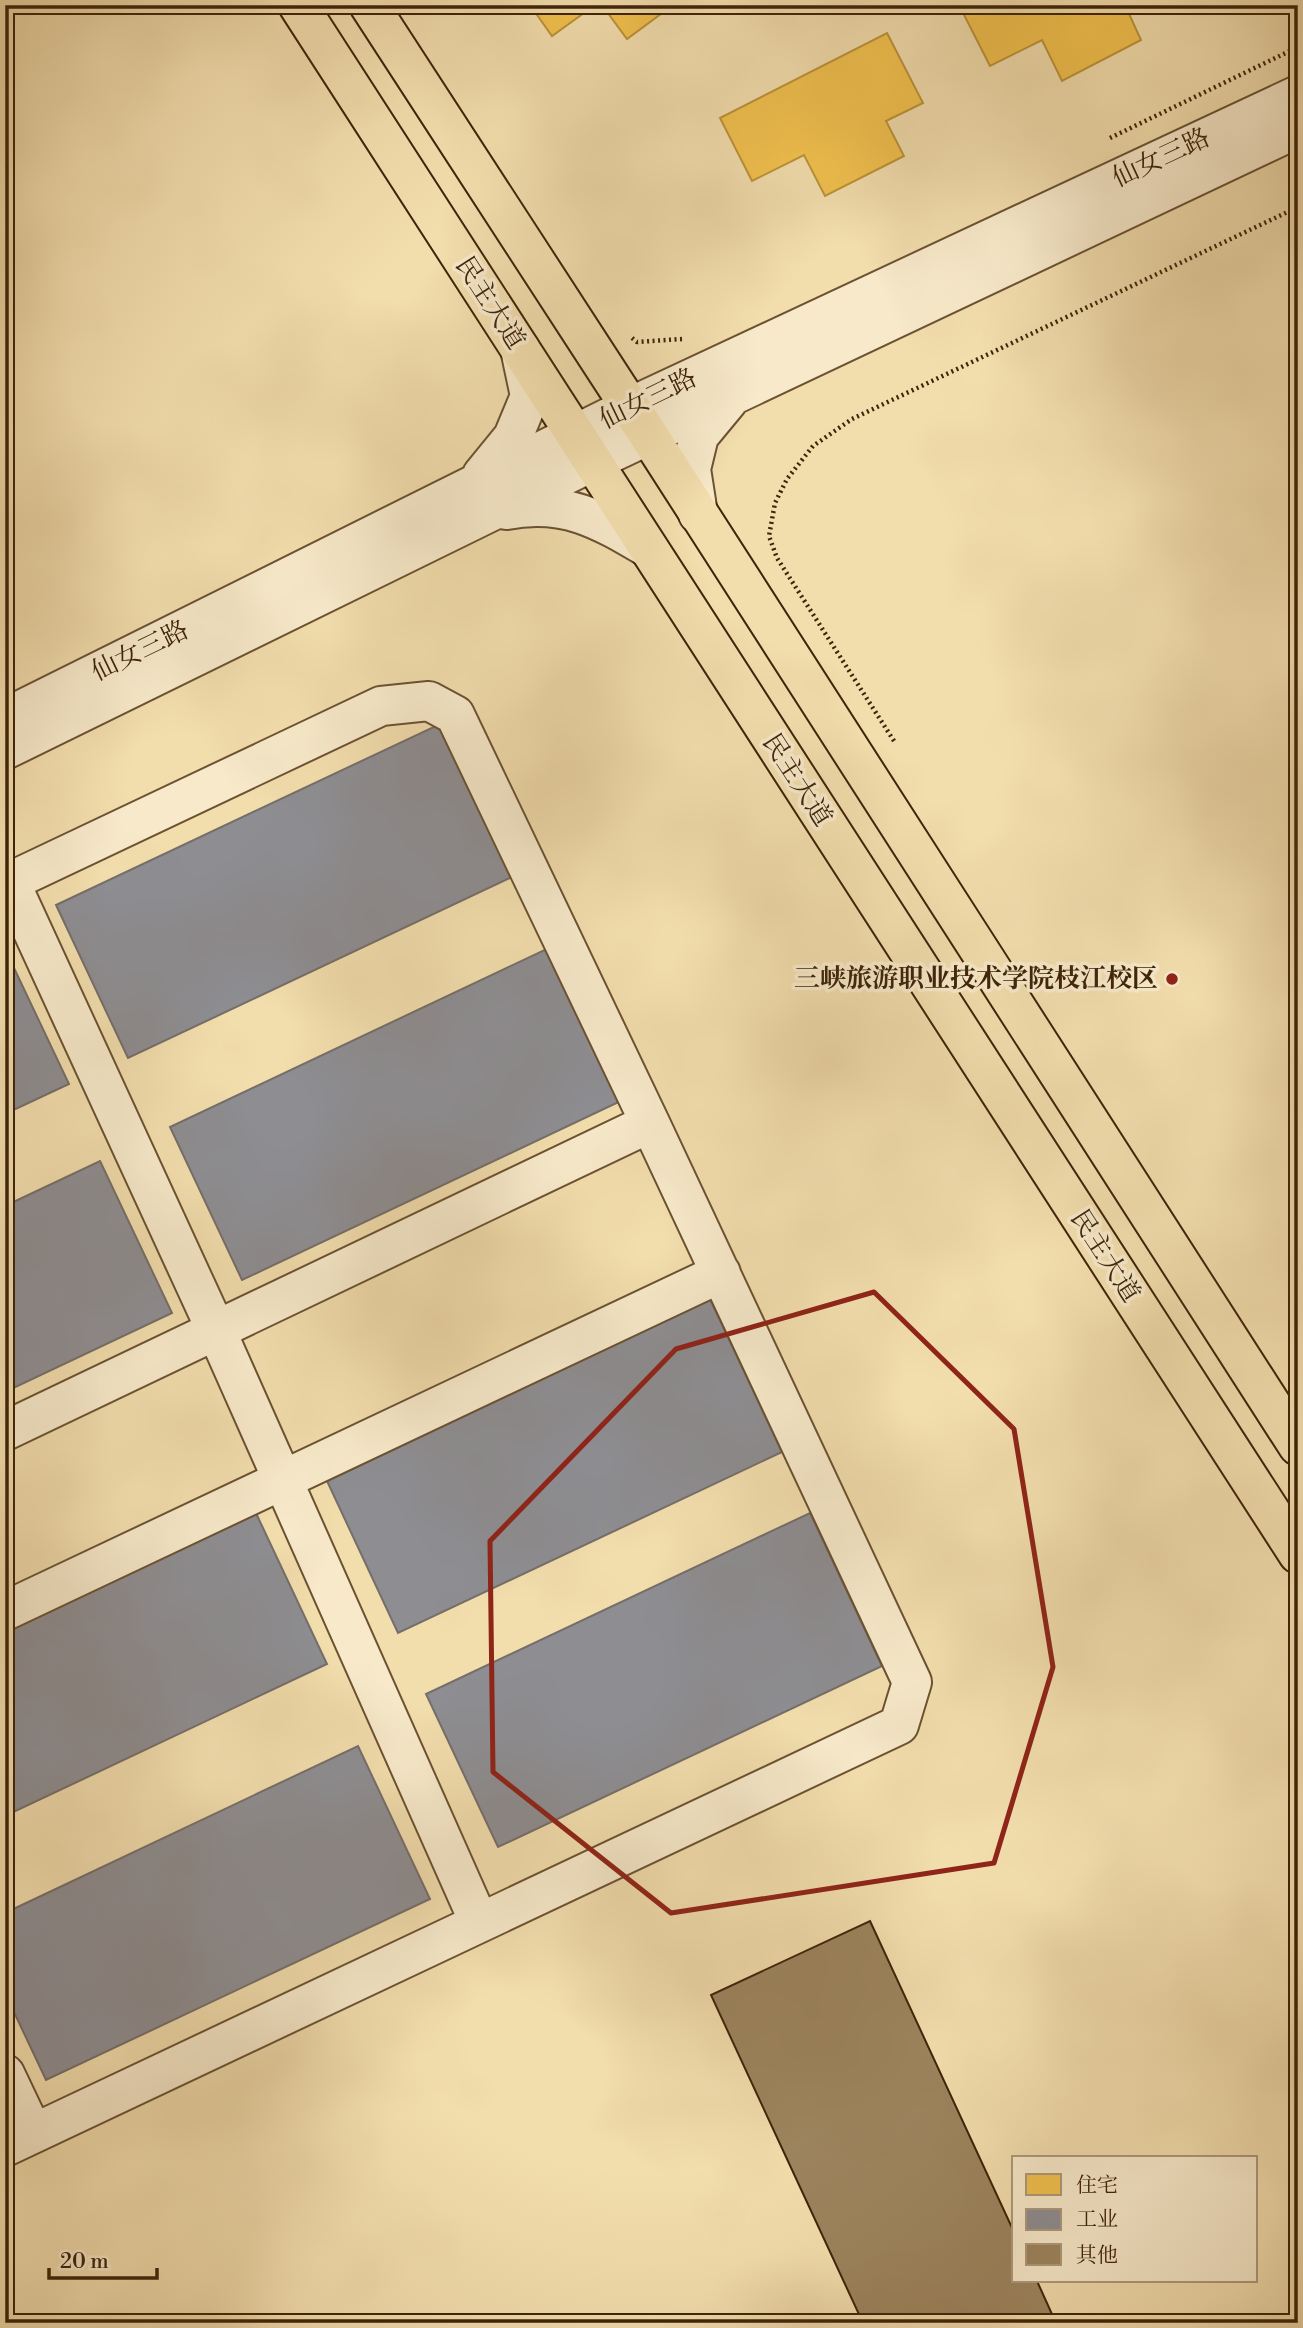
<svg xmlns="http://www.w3.org/2000/svg" width="1303" height="2328" font-family="'Libre Bodoni','Noto Serif SC',serif">
<style>
.homes{fill:#f2c14e;stroke:#bc9239;stroke-width:2}
.industry{fill:#8d8d92;stroke:#756e69;stroke-width:2}
.building{fill:#9c845e;stroke:#3e2409;stroke-width:2}
.lines{fill:none;stroke-linecap:round;stroke-linejoin:round}
.minor-casing{stroke:#6b5232;stroke-width:42}
.major-casing{stroke:#3e2409;stroke-width:42}
.path{stroke:#3e2409;stroke-width:4.5;stroke-dasharray:2 3.5;stroke-linecap:butt}
.minor{stroke:#f7e9ca;stroke-width:38}
.major{stroke:#f2ddad;stroke-width:38}
.marked{fill:none;stroke:#8f2418;stroke-width:5;stroke-linejoin:round}
.poi-dot{fill:#8f2418;stroke:#f7e9ca;stroke-width:2.5}
.labels{text-anchor:middle;dominant-baseline:central;stroke-width:7;stroke-linejoin:round;paint-order:stroke}
.street-label{font-size:26px;fill:#3e2409;stroke:#f7e9ca}
.poi-label{font-size:26px;font-weight:bold;fill:#3e2409;stroke:#f7e9ca;text-anchor:end}
</style>
<rect width="100%" height="100%" fill="#f2ddad"/>
<filter id="stains"><feTurbulence type="fractalNoise" baseFrequency=".00286" numOctaves="4"/><feColorMatrix values="0 0 0 0 .2 0 0 0 0 .09 0 0 0 0 .02 0 0 0 .5 -.17"/></filter>
<radialGradient id="worn" r=".72"><stop offset=".6" stop-color="#630" stop-opacity="0"/><stop offset="1" stop-color="#630" stop-opacity=".3"/></radialGradient>
<path class="homes" d="M530 5H595L552 36Z
M602 5H673L627 39Z
M959 5H1125L1141 40 1062 81 1042 40 990 66Z
M887 33 923 103 886 121 904 156 825 196 804 155 752 181 720 118Z"/>
<path class="industry" d="M440 724 512 877 128 1058 56 905Z
M553 946 625 1099 242 1280 170 1127Z
M5 949 69 1084 5 1114Z
M100 1161 172 1313 5 1392V1206Z
M710 1299 782 1452 398 1633 327 1481Z
M255 1511 327 1664 5 1816V1629Z
M810 1513 882 1666 498 1847 426 1694Z
M358 1746 430 1899 46 2080 5 1993V1913Z"/>
<path class="building" d="M870 1921 1014 2232V2281H1037L1056 2323H863L711 1995Z"/>
<g class="lines">
<g class="minor-casing">
<path id="minor" d="M482 475 513 437 530 396 520 349
M506 510C565 499 599 519 648 548
M698 514 691 469 699 436 728 401
M5 718 630 407 1298 95
M5 750 592 462 1298 128
M10 882 216 1330 479 1922
M5 884 381 706 429 701 455 715 650 1123 912 1682 899 1725 5 2147
M5 1431 650 1123
M5 1611 721 1273
M5 2074 33 2133"/>
</g>
<g class="major-casing">
<path id="major" d="M298 5 1298 1554
M369 5 649 436 1298 1446"/>
</g>
<path class="path" d="M1110 138 1298 47
M632 338 637 342 682 339
M894 741 777 558 769 536 775 503 787 479 813 446 852 419 1298 207"/>
<use href="#minor" class="minor"/>
<use href="#major" class="major"/>
</g>
<path class="marked" d="M874 1292 1014 1429 1053 1667 994 1863 671 1913 493 1772 490 1541 676 1349Z"/>
<circle class="poi-dot" cx="1172" cy="979" r="7"/>
<g class="labels">
<g class="street-label">
<text transform="translate(1161 158) rotate(-25)">仙女三路</text>
<text transform="translate(490 303) rotate(57)">民主大道</text>
<text transform="translate(648 399) rotate(-26)">仙女三路</text>
<text transform="translate(140 651) rotate(-26)">仙女三路</text>
<text transform="translate(797 780) rotate(57)">民主大道</text>
<text transform="translate(1105 1256) rotate(57)">民主大道</text>
</g>
<g class="poi-label">
<text x="1158" y="979">三峡旅游职业技术学院枝江校区</text>
</g>
</g>
<rect width="1303" height="2328" fill="none" stroke="#f2ddad" stroke-width="28"/>
<rect x="7" y="7" width="1289" height="2314" fill="none" stroke="#3e2409" stroke-width="3.5"/>
<rect x="14" y="14" width="1275" height="2300" fill="none" stroke="#3e2409" stroke-width="2"/>
<rect x="1012" y="2156" width="245" height="126" fill="#f7e9ca" stroke="#ad9a7d" stroke-width="2"/>
<rect x="1026" y="2174" width="35" height="21" fill="#f2c14e" stroke="#ad9a7d" stroke-width="2"/>
<text x="1076" y="2192" font-size="21" fill="#3e2409">住宅</text>
<rect x="1026" y="2209" width="35" height="21" fill="#8d8d92" stroke="#ad9a7d" stroke-width="2"/>
<text x="1076" y="2226" font-size="21" fill="#3e2409">工业</text>
<rect x="1026" y="2244" width="35" height="21" fill="#9c845e" stroke="#ad9a7d" stroke-width="2"/>
<text x="1076" y="2262" font-size="21" fill="#3e2409">其他</text>
<path d="M49 2268v10h108v-10" fill="none" stroke="#3e2409" stroke-width="3.5"/>
<text x="60" y="2268" font-size="21" fill="#3e2409" stroke="#f7e9ca" stroke-width="5" paint-order="stroke">20 m</text>
<rect width="100%" height="100%" filter="url(#stains)"/>
<rect width="100%" height="100%" fill="url(#worn)"/>
</svg>
